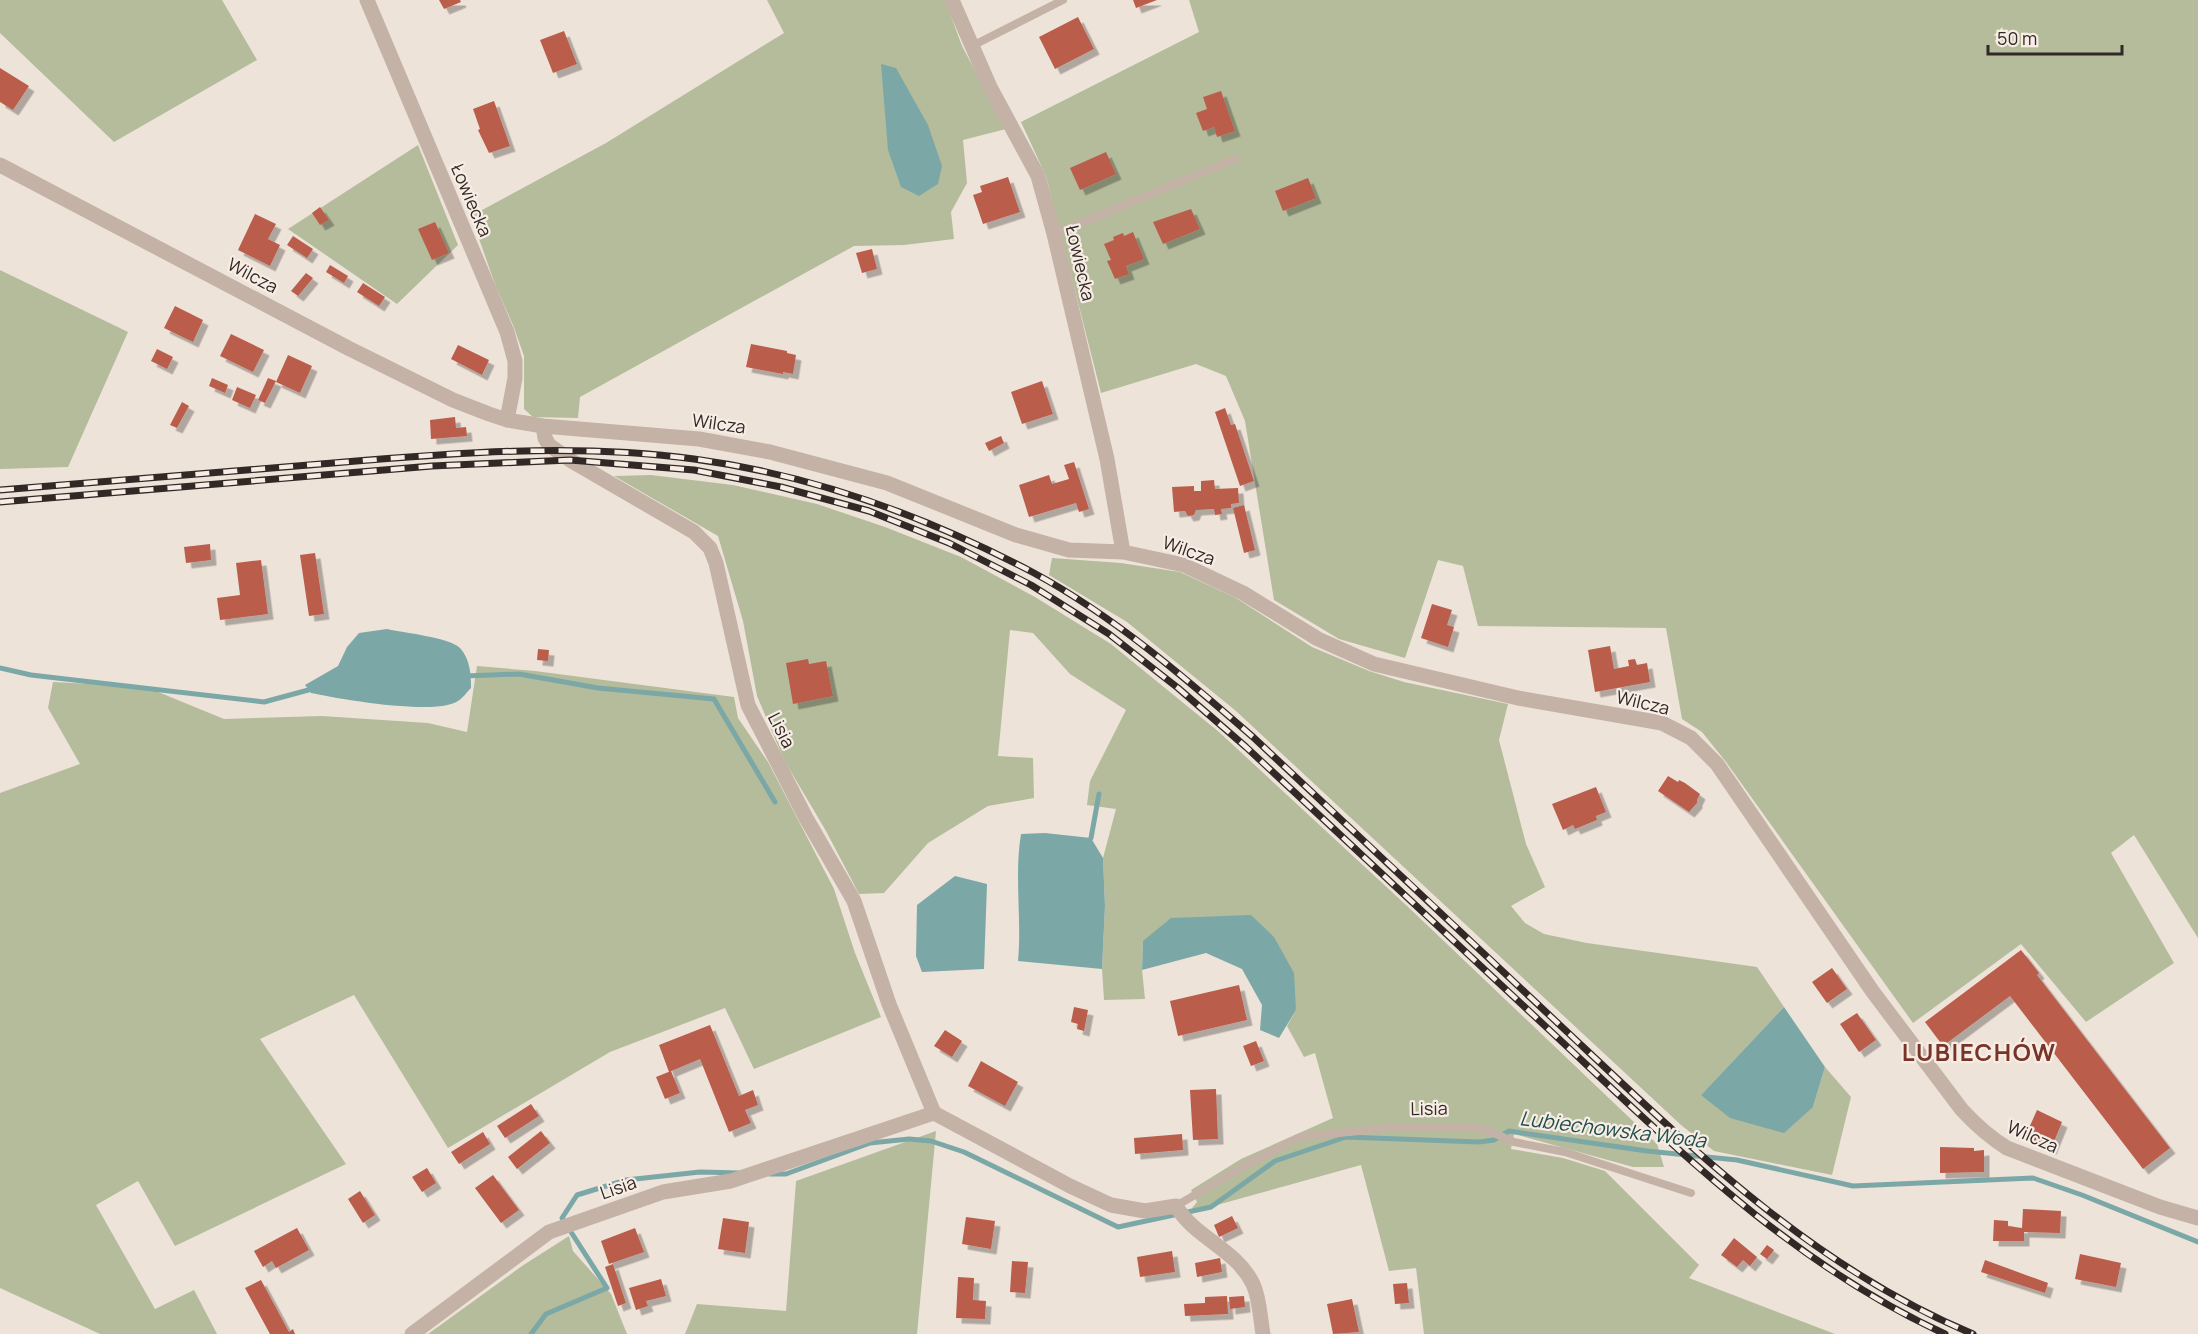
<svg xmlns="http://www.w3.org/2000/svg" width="2198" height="1334" font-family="Manrope,sans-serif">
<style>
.green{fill:#b4bc9b}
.water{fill:#7ba8a6}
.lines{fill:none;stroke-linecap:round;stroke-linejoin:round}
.stream{stroke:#7ba8a6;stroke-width:5}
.building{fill:#ba5d4c;filter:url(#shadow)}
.service{stroke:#c5b2a7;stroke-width:8}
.minor{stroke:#c5b2a7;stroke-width:15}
.rail-casing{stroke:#322927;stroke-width:7}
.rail{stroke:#f7ede5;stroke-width:4.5;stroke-dasharray:14;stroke-linecap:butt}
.labels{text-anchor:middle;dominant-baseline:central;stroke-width:4.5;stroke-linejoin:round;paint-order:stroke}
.street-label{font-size:18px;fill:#322927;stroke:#f7ede5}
.water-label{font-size:20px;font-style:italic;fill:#214f4e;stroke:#f7ede5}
.district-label{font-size:24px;font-weight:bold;letter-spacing:1.5px;fill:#793428;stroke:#f7ede5}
</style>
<defs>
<filter id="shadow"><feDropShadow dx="5.5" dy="5.5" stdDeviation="0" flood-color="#0004"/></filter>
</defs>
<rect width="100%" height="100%" fill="#eee3d9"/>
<path class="green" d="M0 0H222L257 60 114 142 0 33Z
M767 0H945L962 46 1006 129 963 140 967 183 951 212 954 239 904 245 854 246 580 397 578 418 533 417 524 409V356L513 325 496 287 471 216 606 143 784 33Z
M1189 0H2198V938L2134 835 2111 853 2174 963 2086 1022 2021 944 1913 1023 1726 762 1702 732 1682 719 1666 628 1478 626 1463 566 1438 560 1405 658 1339 639 1274 600 1245 421 1226 376 1196 364 1101 393 1046 176 1021 122 1199 32Z
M418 145 458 245 397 304 288 229Z
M0 270 128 332 68 467 0 469Z
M651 475 733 485 817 504 885 527 961 557 1035 597 1111 644 1219 732 1406 905 1657 1144 1664 1167H1633L1514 1134 1511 1149 1563 1158 1605 1171 1699 1265 1689 1278 1835 1334H1424L1416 1268 1389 1271 1361 1165 1188 1213 1197 1202 1191 1190 1241 1159 1333 1118 1315 1053 1304 1057 1287 1026 1296 1010 1274 937 1143 941 1142 970 1145 999 1104 1000 1102 969 1105 906 1103 858 1116 809 1087 805 1090 781 1126 710 1070 674 1033 633 1010 630 998 756 1033 758 1034 798 988 806 928 843 884 893 859 894 826 831 784 760 757 696 743 621 718 536 614 476Z
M1052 558 1121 563 1180 572 1236 598 1312 647 1369 671 1404 682 1508 704 1499 740 1526 844 1545 887 1511 906 1525 923 1544 934 1587 943 1757 967 1784 1007 1701 1095 1813 1107 1825 1067 1851 1097 1832 1175 1714 1151 1681 1125 1236 711 1127 622 1049 575Z
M477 666 535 671 734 697 738 718 768 762 834 889 855 953 881 1017 754 1069 725 1008 610 1052 448 1148 354 995 260 1039 346 1164 175 1246 138 1181 96 1205 155 1309 194 1290 217 1334H100L0 1288V793L80 764 48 708 53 682 146 687 224 719 322 716 428 723 467 732Z
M936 1131 917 1334H685L697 1304 786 1311 796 1181Z
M569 1236 573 1251 611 1294 627 1334H428L522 1266Z"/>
<path class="water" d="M881 64 896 68 928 125 942 166 938 184 919 196 901 187 888 150Z
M387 629C403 633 449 637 460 648 470 659 471 674 471 688 467 692 463 698 458 701 436 716 339 699 311 693L305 685 338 666 347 647 359 633Z
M1045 833 1091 838 1103 858 1105 906 1102 969 1018 961C1022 919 1014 876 1021 834Z
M955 876 987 884 984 969 922 972 916 956 917 905Z
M1251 915 1274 937 1294 973 1296 1010 1279 1038 1260 1030 1262 1005 1242 969 1206 953 1142 970 1143 941 1171 918Z
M1784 1007 1825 1067 1813 1107 1784 1133 1730 1118 1701 1095Z"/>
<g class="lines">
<path class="stream" d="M0 668 31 675 264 702 312 689
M465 676 519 674 598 688 714 699 775 802
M1091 838 1099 794
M770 1174H786L870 1143 909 1139 931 1141 964 1152 1118 1227 1211 1207 1275 1161 1346 1137 1479 1142 1494 1140 1509 1131 1647 1151 1737 1160 1853 1186 2033 1178 2082 1195 2198 1242
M531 1334 546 1314 607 1288 562 1218 577 1195 626 1180 700 1172 740 1173"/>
</g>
<path class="building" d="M439 0H460L461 2 444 9Z
M1133 0H1157L1136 8Z
M1078 17 1094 49 1055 69 1039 37Z
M564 31 577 64 553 73 540 40Z
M0 68 29 86 13 110 0 102Z
M1221 91 1235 131 1217 137 1214 127 1203 131 1196 113 1207 109 1203 97Z
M494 101 510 146 489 153 478 130 480 129 473 109Z
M1106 152 1116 174 1080 190 1070 168Z
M1008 177 1020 212 983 224 973 195 982 192 980 186Z
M1308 178 1316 198 1283 211 1275 191Z
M320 207 329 220 320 225 312 213Z
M1191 209 1200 229 1163 244 1153 222Z
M255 214 276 224 268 239 280 245 270 266 238 250Z
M435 222 449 253 432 260 418 229Z
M1133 232 1144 259 1126 266 1129 274 1115 279 1107 261 1111 260 1104 244 1114 240 1113 237 1123 233 1124 236Z
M293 236 313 249 307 258 287 245Z
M872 249 877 269 862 273 856 253Z
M330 265 348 276 344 283 326 272Z
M306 273 313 278 298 296 291 291Z
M363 283 385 297 379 306 357 292Z
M175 306 203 320 193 342 164 328Z
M231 334 264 350 253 372 220 356Z
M751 344 787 351V353L796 355 793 374 783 372V374L746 367Z
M458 345 489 360 482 375 451 359Z
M157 349 173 357 167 369 151 361Z
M288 355 312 366 300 393 276 382Z
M212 378 228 385 225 393 209 386Z
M268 378 276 381 265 403 258 400Z
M1042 381 1053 414 1022 424 1011 392Z
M237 387 256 395 250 408 232 400Z
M182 402 189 406 177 428 170 425Z
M1225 408 1231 425 1235 424 1254 481 1240 486 1215 412Z
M455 417 456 428 466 427 467 436 431 439 430 420Z
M1001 436 1004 443 989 451 985 443Z
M1074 462 1089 509 1079 512 1076 503 1029 517 1019 485 1049 475 1052 484 1069 479 1064 465Z
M1214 480 1215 489 1238 488 1239 503 1231 504V508L1221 509 1222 514 1215 515 1214 509 1196 510 1194 515 1188 516 1185 511 1174 512 1172 487 1194 486V491H1201V481Z
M1244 505 1255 550 1244 553 1233 508Z
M210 544 211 560 186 563 184 547Z
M315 553 324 614 309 616 300 555Z
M261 560 268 614 220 620 217 598 240 595 236 563Z
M1432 604 1452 610 1447 625 1454 627 1448 647 1421 638Z
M1610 646 1614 669 1629 666 1628 660 1635 659 1637 665 1647 663 1650 682 1595 692 1588 650Z
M538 649 549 650 548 661 537 660Z
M808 659 809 664 826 661 833 696 793 704 786 663Z
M1668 776 1678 782 1679 780 1685 783 1700 794 1697 800V803L1689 812 1658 791Z
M1596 787 1606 812 1596 816 1597 820 1575 829 1573 825 1563 830 1552 804Z
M2021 950 2039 973 2037 975 2170 1148 2143 1169 2010 996 1943 1046 1925 1022Z
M1832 968 1847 989 1827 1003 1812 982Z
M1239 985 1247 1020 1178 1036 1170 1001Z
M1074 1007 1088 1010 1084 1031 1077 1029 1078 1024 1071 1022Z
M1857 1013 1876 1040 1859 1052 1840 1024Z
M710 1025 739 1096 753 1090 758 1105 745 1110 751 1123 729 1132 700 1059 669 1072 659 1045Z
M945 1030 962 1041 952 1057 934 1046Z
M1256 1041 1264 1061 1251 1066 1243 1046Z
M981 1061 1018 1082 1005 1106 968 1086Z
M671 1071 680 1093 665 1099 656 1077Z
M1216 1089 1218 1139 1193 1140 1190 1090Z
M531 1104 539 1116 505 1138 497 1126Z
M2037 1110 2062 1122 2051 1149 2025 1137Z
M541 1131 550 1143 517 1169 508 1157Z
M483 1132 490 1144 459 1164 451 1152Z
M1182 1134 1183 1150 1135 1154 1134 1138Z
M1940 1147 1974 1148V1151L1984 1150V1172L1940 1173Z
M427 1168 436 1183 422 1192 412 1177Z
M493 1175 519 1210 501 1223 475 1188Z
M360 1191 375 1215 363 1223 348 1199Z
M2023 1209 2061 1211 2060 1233 2024 1232V1241H1993L1994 1220 2008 1221V1226L2022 1228Z
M1232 1216 1238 1228 1219 1237 1214 1225Z
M966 1217 995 1221 991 1249 962 1244Z
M723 1218 749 1222 745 1253 718 1249Z
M297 1228 309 1250 276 1268 272 1261 263 1267 254 1251Z
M635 1228 644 1252 609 1264 601 1241Z
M1734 1238 1757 1257 1750 1266 1743 1260 1737 1267 1721 1255Z
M1767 1245 1774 1250 1767 1259 1760 1254Z
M1172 1251 1175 1272 1140 1277 1137 1257Z
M2080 1254 2121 1263 2116 1287 2075 1279Z
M1220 1258 1222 1272 1197 1277 1195 1263Z
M1985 1260 2048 1283 2045 1293 1981 1272Z
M1012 1261 1028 1262 1025 1293 1010 1292Z
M613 1264 626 1303 618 1306 605 1267Z
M958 1277 974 1278 973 1300 986 1301 985 1319 956 1318Z
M661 1279 666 1296 646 1301 648 1306 636 1310 629 1288Z
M261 1280 289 1332 293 1329 295 1334H270L245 1288Z
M1407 1283 1409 1303 1395 1304 1393 1284Z
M1227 1296 1228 1314 1185 1316 1184 1304 1205 1303V1297Z
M1244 1296 1245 1307 1230 1309 1229 1297Z
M1352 1299 1359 1332 1333 1334 1327 1304Z"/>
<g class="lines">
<path class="service" d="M972 46 1063 0
M1054 234 1235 159
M1176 1206 1246 1165 1300 1137 1388 1128 1473 1127 1489 1131 1514 1142 1565 1152 1691 1193"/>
<path class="minor" d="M367 0 507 332 515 361V378L507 420
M952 0 990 87 1038 176 1054 234 1107 459 1123 552
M0 165 348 348 453 400 489 414 507 420 543 426 699 439 770 452 887 483 1016 535 1069 550 1123 552 1184 565 1243 593 1318 639 1374 664 1518 698 1662 723 1691 738 1717 764 1873 992 1962 1110C1976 1125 1989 1137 2007 1148L2160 1207 2198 1218
M543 426 545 438 549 445 570 460 694 532 710 548 716 563 748 705 806 818 854 901 889 1004 934 1113 1070 1186 1111 1205 1145 1211 1176 1206C1195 1238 1236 1249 1253 1284 1260 1299 1260 1318 1263 1334
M412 1334 549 1232 663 1192 731 1181 934 1113"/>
<g class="rail-casing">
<path id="rail" d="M0 490C111 481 222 472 333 463 453 453 574 443 694 459 813 475 928 517 1034 573 1115 617 1184 677 1253 737 1357 834 1460 931 1563 1028 1688 1145 1812 1267 1973 1334
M0 502 432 466 570 460 694 470 781 487 869 511 949 543 1031 585 1109 634 1178 688 1246 747C1351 845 1455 942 1559 1039 1680 1152 1793 1264 1945 1334"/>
</g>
<use href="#rail" class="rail"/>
</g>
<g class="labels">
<g class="street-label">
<text transform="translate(472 200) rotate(67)">Łowiecka</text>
<text transform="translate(1081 263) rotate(77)">Łowiecka</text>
<text transform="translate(253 275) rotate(28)">Wilcza</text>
<text transform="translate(719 423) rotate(8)">Wilcza</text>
<text transform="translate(1189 550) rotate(19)">Wilcza</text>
<text transform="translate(1643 702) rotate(13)">Wilcza</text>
<text transform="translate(782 730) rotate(63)">Lisia</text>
<text transform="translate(1429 1108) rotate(-1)">Lisia</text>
<text transform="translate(2033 1136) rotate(24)">Wilcza</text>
<text transform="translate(618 1187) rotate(-19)">Lisia</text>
</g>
<g class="water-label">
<text transform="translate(1613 1129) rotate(7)">Lubiechowska Woda</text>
</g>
<g class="district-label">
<text x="1979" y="1051">LUBIECHÓW</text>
</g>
</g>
<path d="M1988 45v9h134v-9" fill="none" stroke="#322927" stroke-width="3"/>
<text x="1997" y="45" font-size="18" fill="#322927" stroke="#f7ede5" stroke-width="4.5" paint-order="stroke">50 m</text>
</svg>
